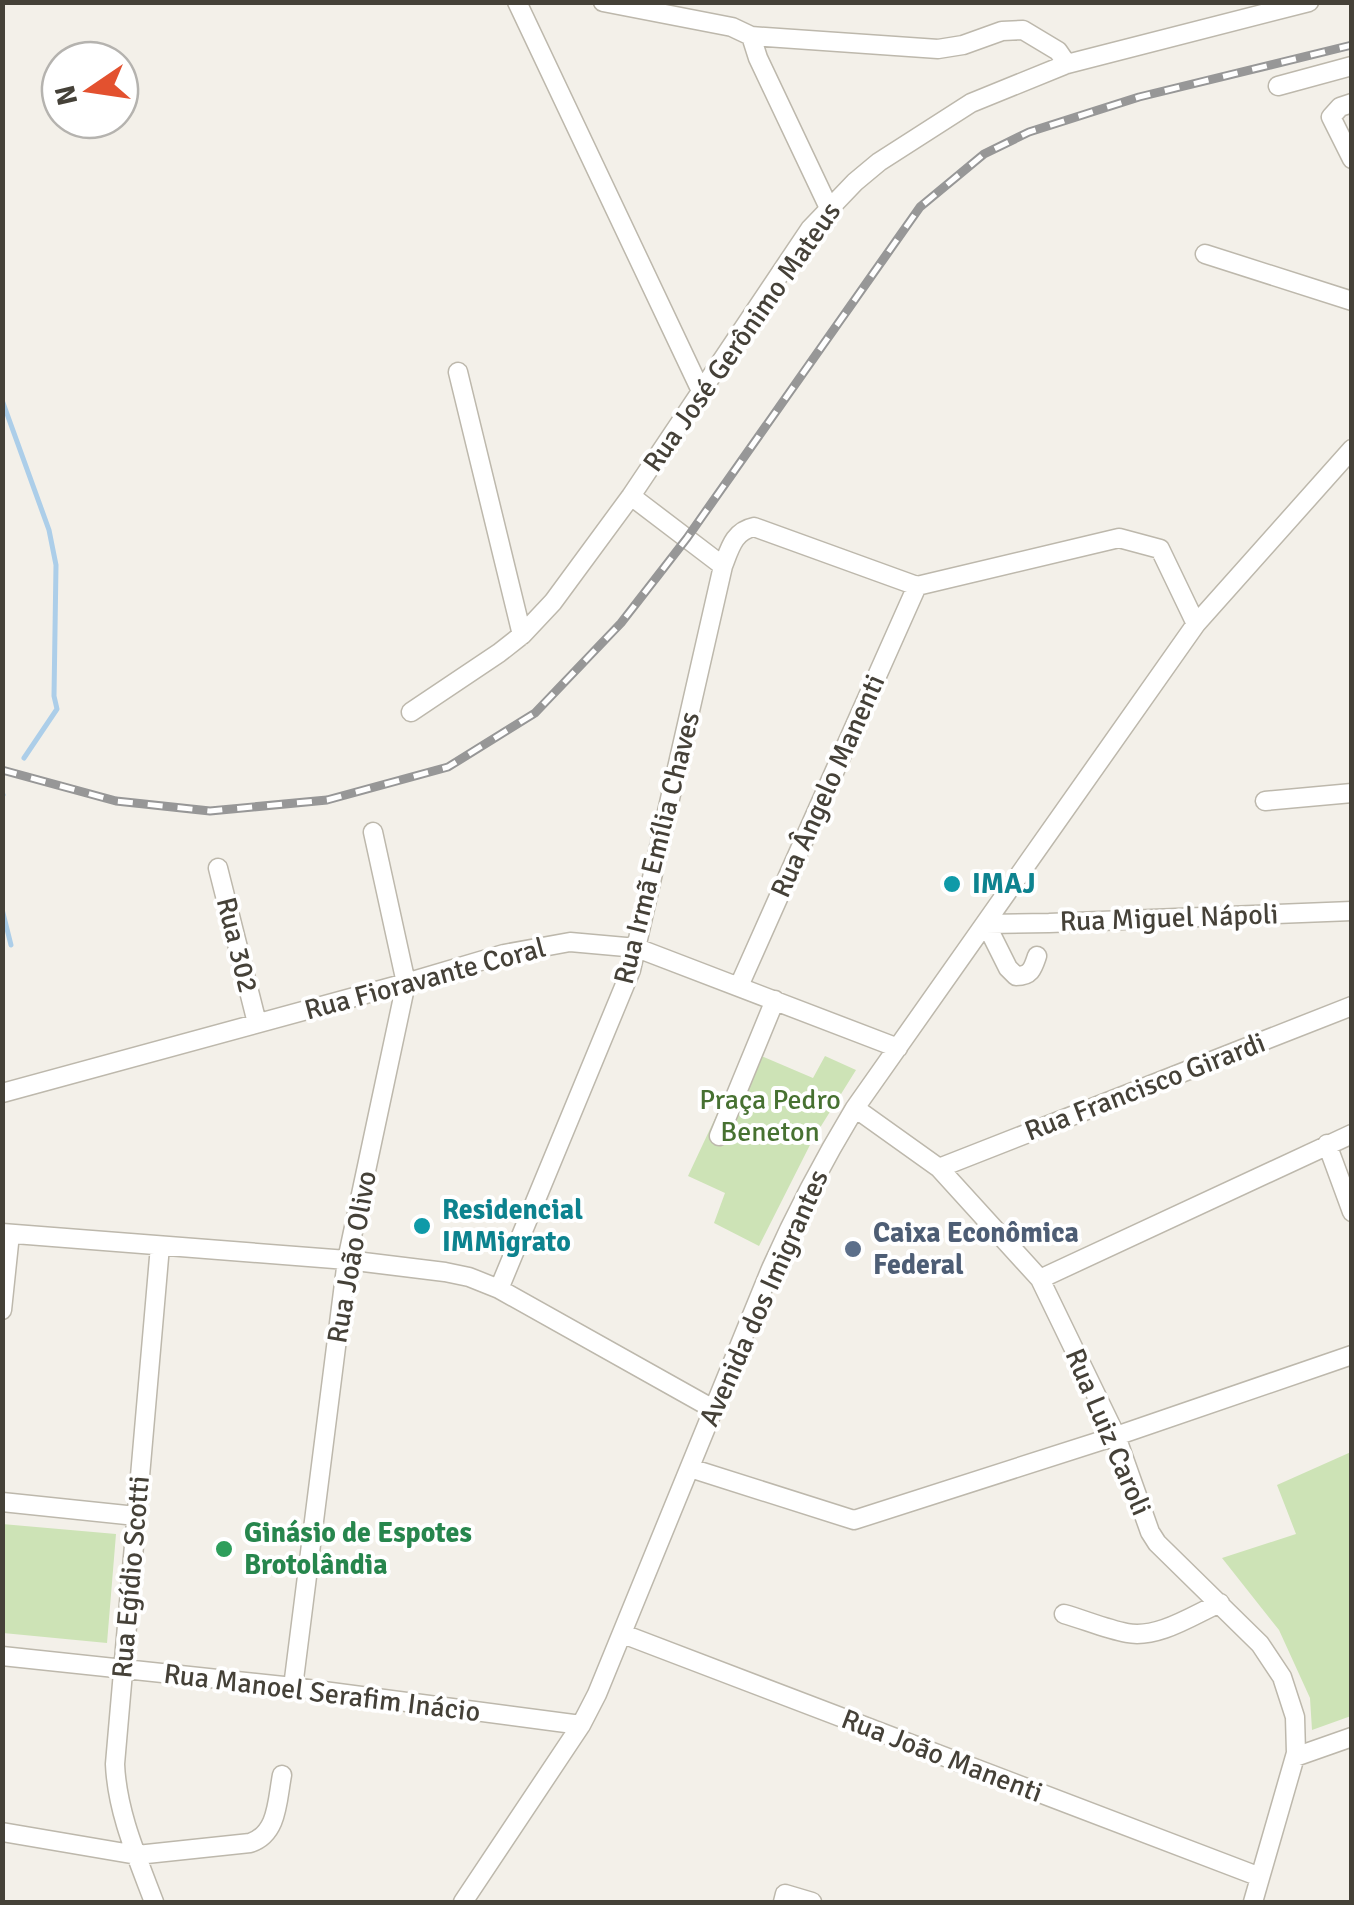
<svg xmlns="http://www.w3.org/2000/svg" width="1354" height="1905" font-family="Signika,sans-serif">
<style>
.green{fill:#cde3b6}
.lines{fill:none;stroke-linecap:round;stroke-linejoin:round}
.stream{stroke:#accee9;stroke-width:5}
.minor-casing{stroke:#bdb8ac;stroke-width:21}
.minor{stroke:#fff;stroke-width:18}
.rail-casing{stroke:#979797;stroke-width:9}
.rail{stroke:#fff;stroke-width:5;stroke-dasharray:15;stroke-linecap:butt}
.culture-dot{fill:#0f9aa8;stroke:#fff;stroke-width:4}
.service-dot{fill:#5c6f8a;stroke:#fff;stroke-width:4}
.leisure-dot{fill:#2e9e5b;stroke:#fff;stroke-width:4}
.labels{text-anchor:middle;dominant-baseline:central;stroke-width:8;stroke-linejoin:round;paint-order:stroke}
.street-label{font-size:28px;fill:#454138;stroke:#fff}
.culture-label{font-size:28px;font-weight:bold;fill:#0d838f;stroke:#fff;text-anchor:start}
.park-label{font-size:28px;fill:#477131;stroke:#fff}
.service-label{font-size:28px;font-weight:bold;fill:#4e5e75;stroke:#fff;text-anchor:start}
.leisure-label{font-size:28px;font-weight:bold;fill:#27864d;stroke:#fff;text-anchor:start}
</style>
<rect width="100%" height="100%" fill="#f3f0e9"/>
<path class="green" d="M747 1050 813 1078 825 1056 856 1070 813 1139 759 1246 714 1223 725 1193 688 1176Z
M1351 1452V1716L1312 1730 1310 1698 1279 1630 1222 1558 1296 1534 1277 1485Z
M2 1524 116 1534 107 1643 3 1633Z"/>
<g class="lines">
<path class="stream" d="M2 400 49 530 56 565 54 696 57 709 24 758
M2 797 3 795
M2 909 11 945"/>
<g class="minor-casing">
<path id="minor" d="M517 2 701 391
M603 2 732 27 751 36 938 49 963 45 1002 31 1023 30 1058 51 1067 64
M751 36 758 58 829 208
M1278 86 1352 66
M1352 103 1340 107 1331 117 1352 159
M1205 254 1352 301
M458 372 522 635
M631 496 723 566C730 548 734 531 754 527L917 586 1119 538 1160 549 1196 624
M411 712 499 653 522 635 553 602 631 496 810 229 855 182 879 162 971 103 1067 64 1309 2
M1265 801 1352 793
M218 868 257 1023
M1037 956C1033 968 1031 976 1016 976L1008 968 986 924 1049 923 1352 911
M739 986 917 586
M2 1093 406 983 504 954 570 942 637 948 898 1048
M855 1108 939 1168 1040 1279 1116 1436 1150 1532 1157 1543 1260 1644 1282 1677 1295 1717 1296 1753 1253 1902
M719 1136 775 1000
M1327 1144 1352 1212
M939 1168 1352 1006
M2 1233 347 1260 445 1272 469 1277 499 1289 715 1410
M1040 1279 1352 1134
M499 1289 631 970 723 566
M2 1310 10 1234
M690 1468 854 1520 1116 1436 1352 1355
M2 1502 136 1516
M1064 1614C1085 1620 1106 1629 1127 1633 1158 1639 1193 1615 1220 1603
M623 1634 1260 1877
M2 1656 293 1687 581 1725
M293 1687 347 1260 406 983 373 832
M1295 1757 1352 1737
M2 1832 137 1855 250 1843C278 1834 277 1801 282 1775
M154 1902C137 1857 117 1812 115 1764L160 1246
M463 1902 581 1725 597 1694 770 1271C795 1214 823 1161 855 1108L1196 624 1352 449
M783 1902 785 1894 812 1902"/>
</g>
<use href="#minor" class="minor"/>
<g class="rail-casing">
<path id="rail" d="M2 770 116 801 210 811 327 800 448 767 535 713 621 623 687 538 920 207 984 154 1029 132 1139 97 1352 45"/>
</g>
<use href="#rail" class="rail"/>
</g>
<g class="culture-dot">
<circle cx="952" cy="884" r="10"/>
<circle cx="422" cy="1226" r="10"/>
</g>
<circle class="service-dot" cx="853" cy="1249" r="10"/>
<circle class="leisure-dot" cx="224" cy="1549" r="10"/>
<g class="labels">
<g class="street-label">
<text transform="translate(742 337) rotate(-55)">Rua José Gerônimo Mateus</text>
<text transform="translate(828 786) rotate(-66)">Rua Ângelo Manenti</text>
<text transform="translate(657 848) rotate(-76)">Rua Irmã Emília Chaves</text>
<text transform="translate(1169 918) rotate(-2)">Rua Miguel Nápoli</text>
<text transform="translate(237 945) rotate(76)">Rua 302</text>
<text transform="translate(425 979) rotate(-15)">Rua Fioravante Coral</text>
<text transform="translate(1145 1087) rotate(-21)">Rua Francisco Girardi</text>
<text transform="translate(352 1257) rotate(-80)">Rua João Olivo</text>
<text transform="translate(764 1298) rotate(-66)">Avenida dos Imigrantes</text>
<text transform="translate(1108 1432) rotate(67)">Rua Luiz Caroli</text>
<text transform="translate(131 1577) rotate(-85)">Rua Egídio Scotti</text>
<text transform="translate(322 1693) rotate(7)">Rua Manoel Serafim Inácio</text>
<text transform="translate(942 1756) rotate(21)">Rua João Manenti</text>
</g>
<g class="culture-label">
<text x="972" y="884">IMAJ</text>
<text x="442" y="1210">Residencial<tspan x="442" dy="32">IMMigrato</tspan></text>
</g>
<g class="park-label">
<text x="770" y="1100">Praça Pedro<tspan x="770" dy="32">Beneton</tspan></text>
</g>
<g class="service-label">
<text x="873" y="1233">Caixa Econômica<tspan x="873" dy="32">Federal</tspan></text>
</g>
<g class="leisure-label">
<text x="244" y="1533">Ginásio de Espotes<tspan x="244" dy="32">Brotolândia</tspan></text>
</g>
</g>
<rect width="1354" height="1905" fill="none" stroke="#454138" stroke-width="10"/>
<g transform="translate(90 90) rotate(257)"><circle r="48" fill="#ffffff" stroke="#b5b3af" stroke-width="2.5"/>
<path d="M0-8L18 38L0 25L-18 38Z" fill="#e3512f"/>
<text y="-15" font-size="28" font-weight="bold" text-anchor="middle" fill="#454138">N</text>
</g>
</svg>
